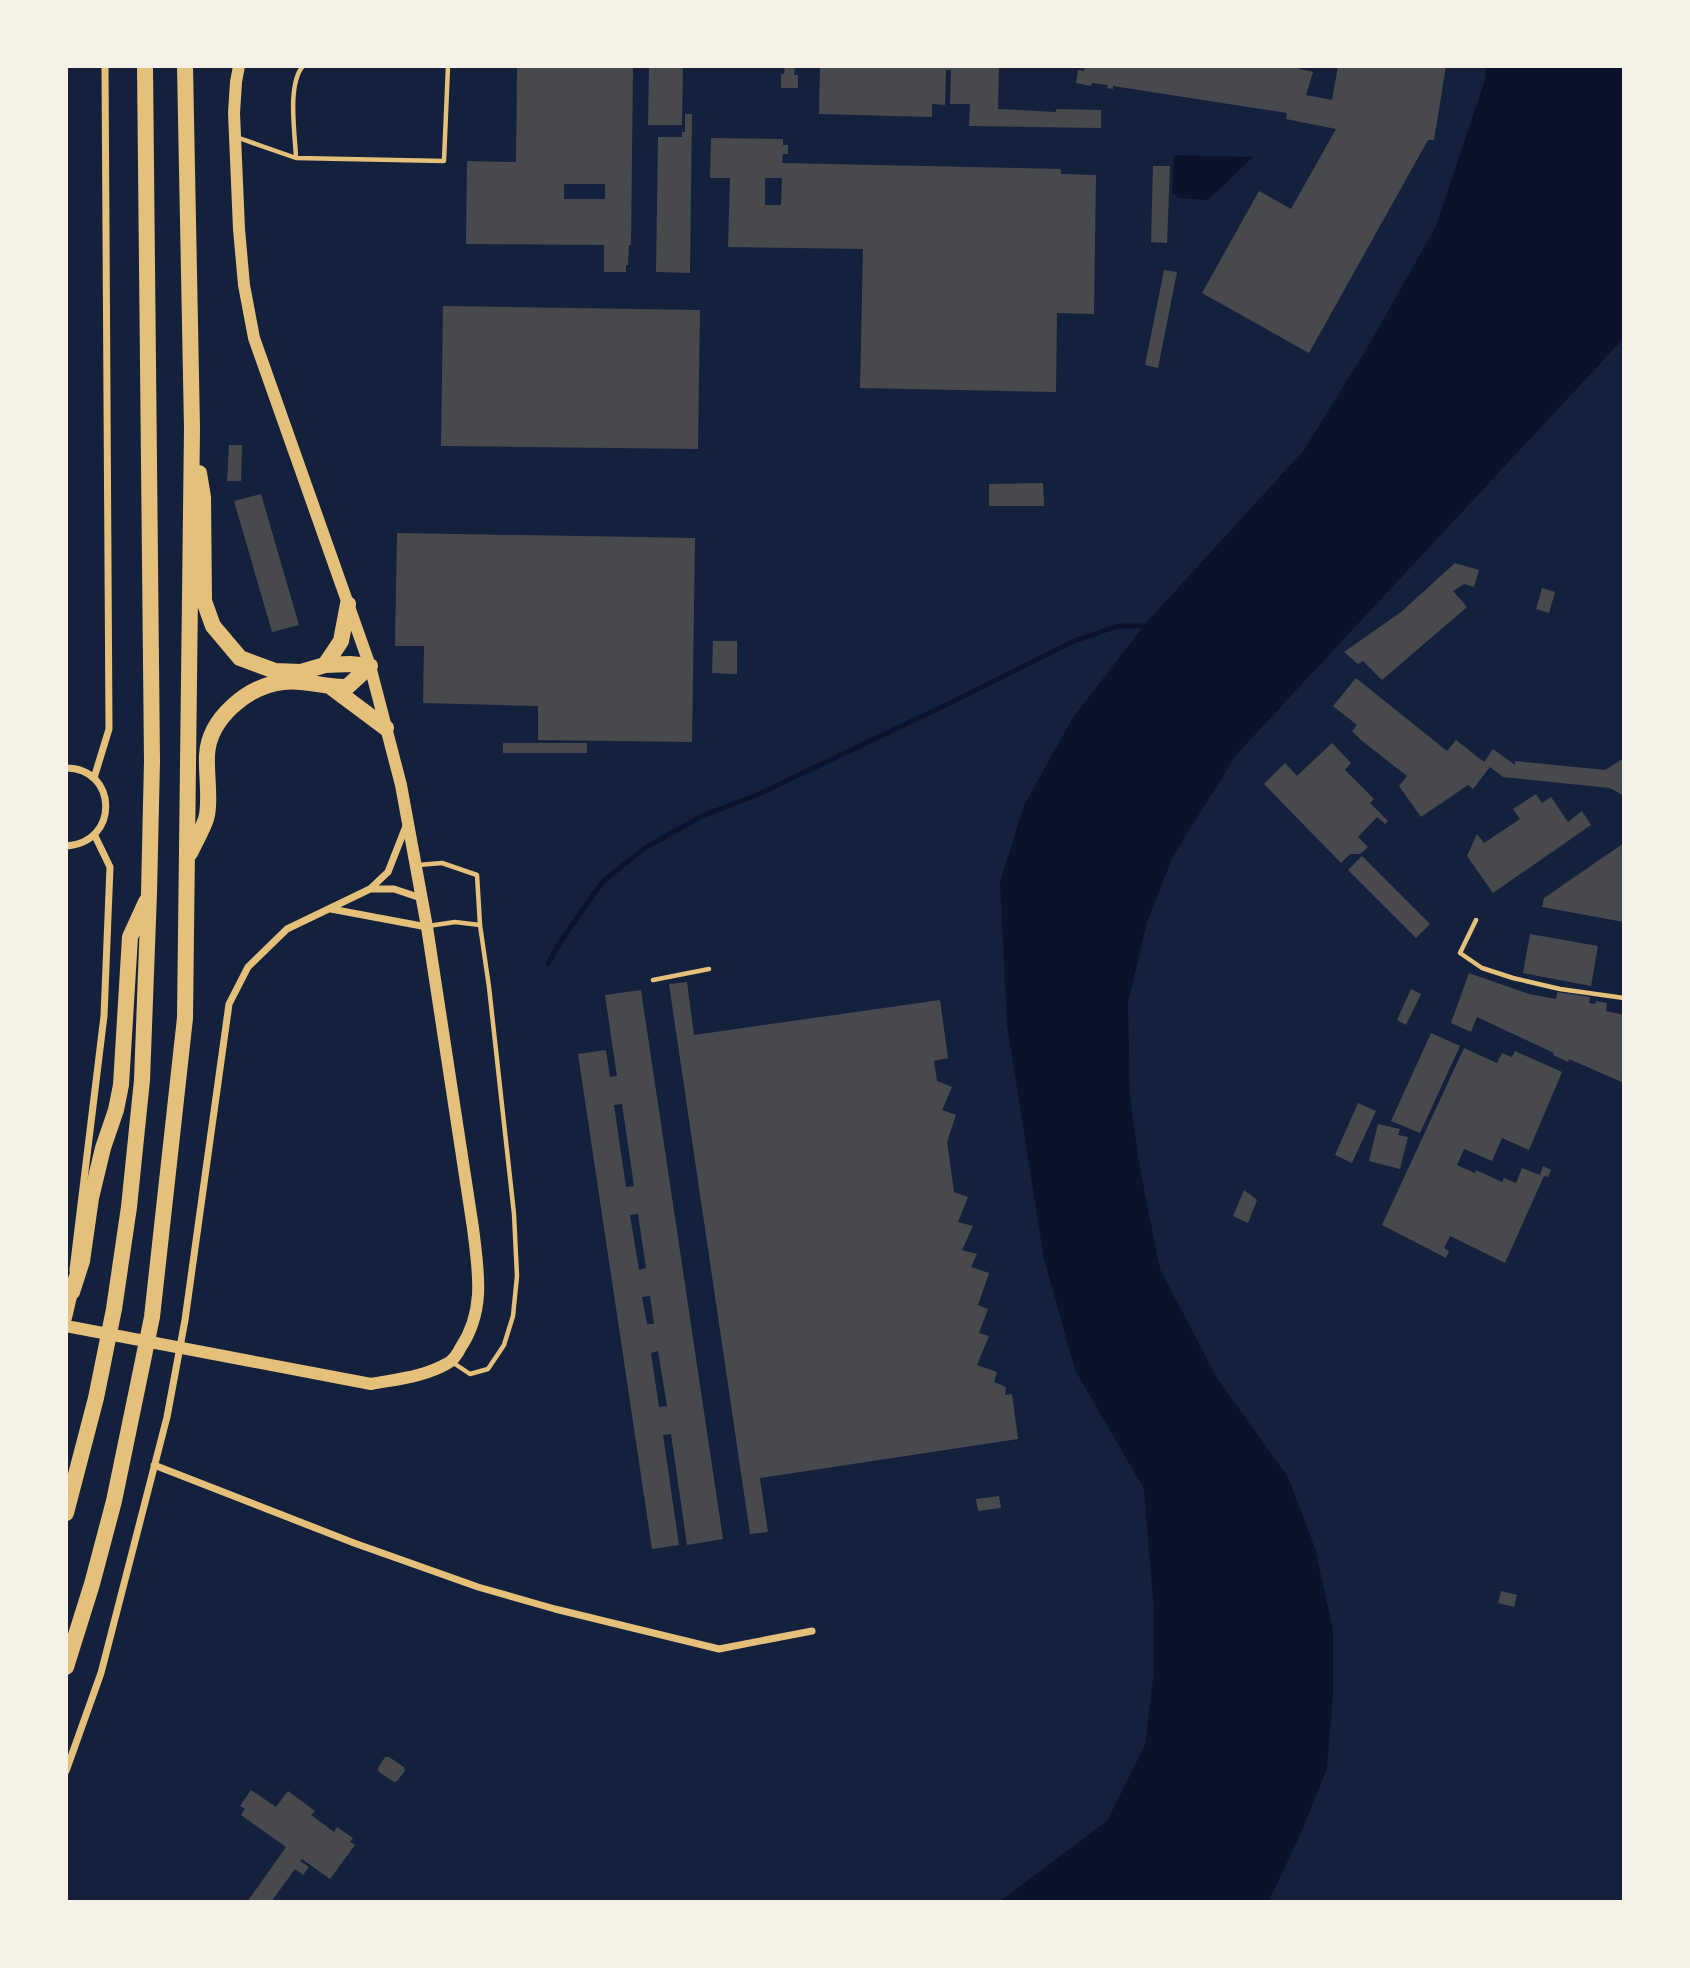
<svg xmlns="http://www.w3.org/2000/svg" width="1690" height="1968" font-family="'PT Sans Narrow',sans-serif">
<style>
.water{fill:#0b132b}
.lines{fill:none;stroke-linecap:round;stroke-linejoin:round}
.stream{stroke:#0b132b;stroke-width:5}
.building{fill:#48494c;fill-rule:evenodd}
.service{stroke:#e5c07b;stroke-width:4.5}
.minor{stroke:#e5c07b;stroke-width:7}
.tertiary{stroke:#e5c07b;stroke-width:12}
.trunk{stroke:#e5c07b;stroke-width:16}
</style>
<rect width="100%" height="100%" fill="#14213d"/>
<path class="water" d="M1486 67H1623V339L1237 754 1173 856 1147 922 1128 1003 1130 1096 1139 1163 1160 1269 1217 1378 1288 1477 1315 1548 1333 1630V1693L1327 1769 1300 1835 1269 1901H1000L1107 1821 1145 1745 1154 1671V1611L1144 1489 1075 1370 1044 1259 1007 1025 1000 882 1024 805 1072 719 1145 624 1304 450 1370 343 1436 226 1485 80Z
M1174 155 1253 157 1208 200 1177 198 1176 194H1172Z"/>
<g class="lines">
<path class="stream" d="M548 964 560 942 603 881 645 848 702 816 759 794 952 702 1074 641 1118 626H1149"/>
</g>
<path class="building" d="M517 66H633L631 245H629L628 265H626V272H604V245L466 244 467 161 516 162ZM564 184H605V199H564Z
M649 66H683L682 125H648Z
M785 66H795L794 75H798V88H781V74H784Z
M820 66H999L998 109 1056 112V109L1101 110V128L969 126 970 104H950L951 70H946L945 105 932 104V117L819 114Z
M1085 66H1299V69L1313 72 1306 95 1332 100 1338 66H1446L1434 140H1428L1309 353 1202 293 1259 191 1291 209 1336 129 1286 119 1287 113 1113 86V89L1107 88 1108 85 1092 83 1091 86 1076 83 1078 70 1084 71Z
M685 114H692L690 273 656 272 658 137H682V132H685Z
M711 138 783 139V145H788V154H783L782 163 1061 169V174L1096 175 1094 314 1057 313 1056 392 860 388 863 249 728 247 730 178H710ZM765 178H782L781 205H765Z
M1153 166H1170L1167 243 1151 242Z
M1164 270 1177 272 1158 368 1145 365Z
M443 306 700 310 698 449 441 446Z
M229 445H242L241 481H227Z
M1043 483 1044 506H989V484Z
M261 494 299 625 272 632 234 501Z
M397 533 695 538 692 742 538 740V706L423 703 424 646H395Z
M1455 563 1479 570 1474 587 1464 584 1453 591 1467 607 1382 680 1363 661 1358 664 1344 652 1401 612Z
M1542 588 1555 592 1549 613 1536 609Z
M713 641H737V674L712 673Z
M1356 678 1447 751 1456 740 1484 762 1493 749 1515 765V761L1605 770 1624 758V796L1610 788 1503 777 1490 767 1473 789 1468 785 1421 817 1399 786 1407 776 1361 740 1352 731 1357 725 1333 706Z
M503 743H587V753H503Z
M1332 743 1351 763 1345 770 1374 799 1370 803 1388 821 1385 824 1377 817 1358 837 1368 847 1360 854H1350L1341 863 1264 784 1285 763 1297 776Z
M1536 794 1542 803 1551 797 1568 822 1582 811 1591 825 1493 893 1467 856 1477 834 1484 843 1520 819 1513 809Z
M1624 843V922L1542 907 1544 898Z
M1362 856 1430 924 1416 938 1348 870Z
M1530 934 1598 946 1591 986 1523 973Z
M1469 973 1529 994 1556 999 1557 992 1590 997 1589 1003 1595 1004 1596 1001 1607 1003 1606 1011 1624 1015V1083L1569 1059 1568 1062 1553 1055 1554 1053 1477 1017 1471 1032 1451 1023Z
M687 982 694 1035 940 1000 948 1058 934 1061 937 1081 952 1087 942 1110 956 1115 947 1142 954 1192 968 1197 958 1222 973 1226 962 1250 977 1254 971 1267 989 1273 978 1305 988 1309 979 1333 989 1336 977 1365 997 1372 994 1382 1006 1387 1005 1395 1012 1394 1018 1439 760 1478 768 1532 750 1534 669 984Z
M1411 989 1421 994 1406 1025 1397 1020Z
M641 990 723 1539 687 1545 671 1434 663 1435 679 1545 652 1549 578 1054 606 1050 610 1077 617 1076 605 995ZM622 1104 634 1186 626 1187 614 1105ZM638 1214 646 1268 639 1270 630 1215ZM650 1296 654 1324H647L642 1297ZM658 1351 667 1406 659 1407 651 1353Z
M1431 1033 1460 1046 1420 1133 1391 1121Z
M1464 1048 1497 1063 1502 1053 1512 1057 1515 1051 1562 1072 1529 1150 1502 1138 1492 1161 1464 1149 1457 1165 1475 1173 1476 1170 1502 1182 1504 1178 1516 1183 1522 1168 1540 1175 1543 1166 1551 1170 1548 1177 1544 1176 1505 1263 1450 1236 1444 1248 1449 1251 1446 1258 1382 1225Z
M1358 1103 1376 1111 1352 1163 1335 1155Z
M1378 1124 1400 1129 1398 1135 1408 1137 1400 1169 1369 1161Z
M1244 1190 1257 1200 1248 1223 1233 1216Z
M999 1496 1001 1508 978 1511 976 1499Z
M1501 1591 1517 1595 1514 1607 1498 1603Z
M385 1757H389L404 1767 405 1771 397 1781 394 1782 379 1772 378 1768Z
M251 1790 276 1807 288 1791 315 1811 311 1815 334 1832 337 1827 353 1838 350 1842 355 1845 330 1879 302 1859 300 1861 309 1867 303 1875 295 1869 271 1902H247L286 1847 241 1815 245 1809 240 1806Z"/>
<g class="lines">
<path class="service" d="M236 137 296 158 444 161 448 66
M296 157C295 134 287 84 303 66
M418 865 442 863 477 875 480 925 489 987 514 1214 517 1276 513 1316 504 1345 488 1369 470 1374 452 1362
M1476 920 1460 953 1482 968 1513 978 1560 989 1624 998
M428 926 455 922 480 925
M653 980 709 969"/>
<path class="minor" d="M66 768C118 768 120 843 66 846
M94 778 109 729 105 66
M370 889 388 872 406 826
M331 909 427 927
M73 1270 104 1016 110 867 95 836
M154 1465 354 1543 478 1587 555 1609 719 1649 812 1631
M66 1771 101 1673 167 1417 185 1320 229 1004 248 967 287 929 370 889H394L421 898"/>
<path class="tertiary" d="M66 1318 72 1292
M66 1326 371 1384C398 1379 424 1377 448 1363 454 1360 458 1353 461 1347 486 1309 478 1270 473 1228L427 927 401 785 370 666 254 338 244 285 239 229 234 113 236 82 239 66"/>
<path class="trunk" d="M199 473 203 497 204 601 213 626 240 658 275 671 301 672 325 665 350 664 370 666
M325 665 341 641 348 604
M331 687 386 728
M190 853C195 842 202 831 206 819 211 803 206 773 207 755 209 718 248 686 283 682 305 679 325 688 347 687L370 666
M72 1292 82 1261 91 1198 103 1148 116 1110 121 1085 130 937 146 902
M66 1513 96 1398 114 1309 129 1207 142 1080 149 893 152 761 145 66
M66 1667 92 1584 114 1501 152 1317 185 1018 192 428 185 66"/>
</g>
<rect width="1690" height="1968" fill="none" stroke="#f6f1e7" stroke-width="136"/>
</svg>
